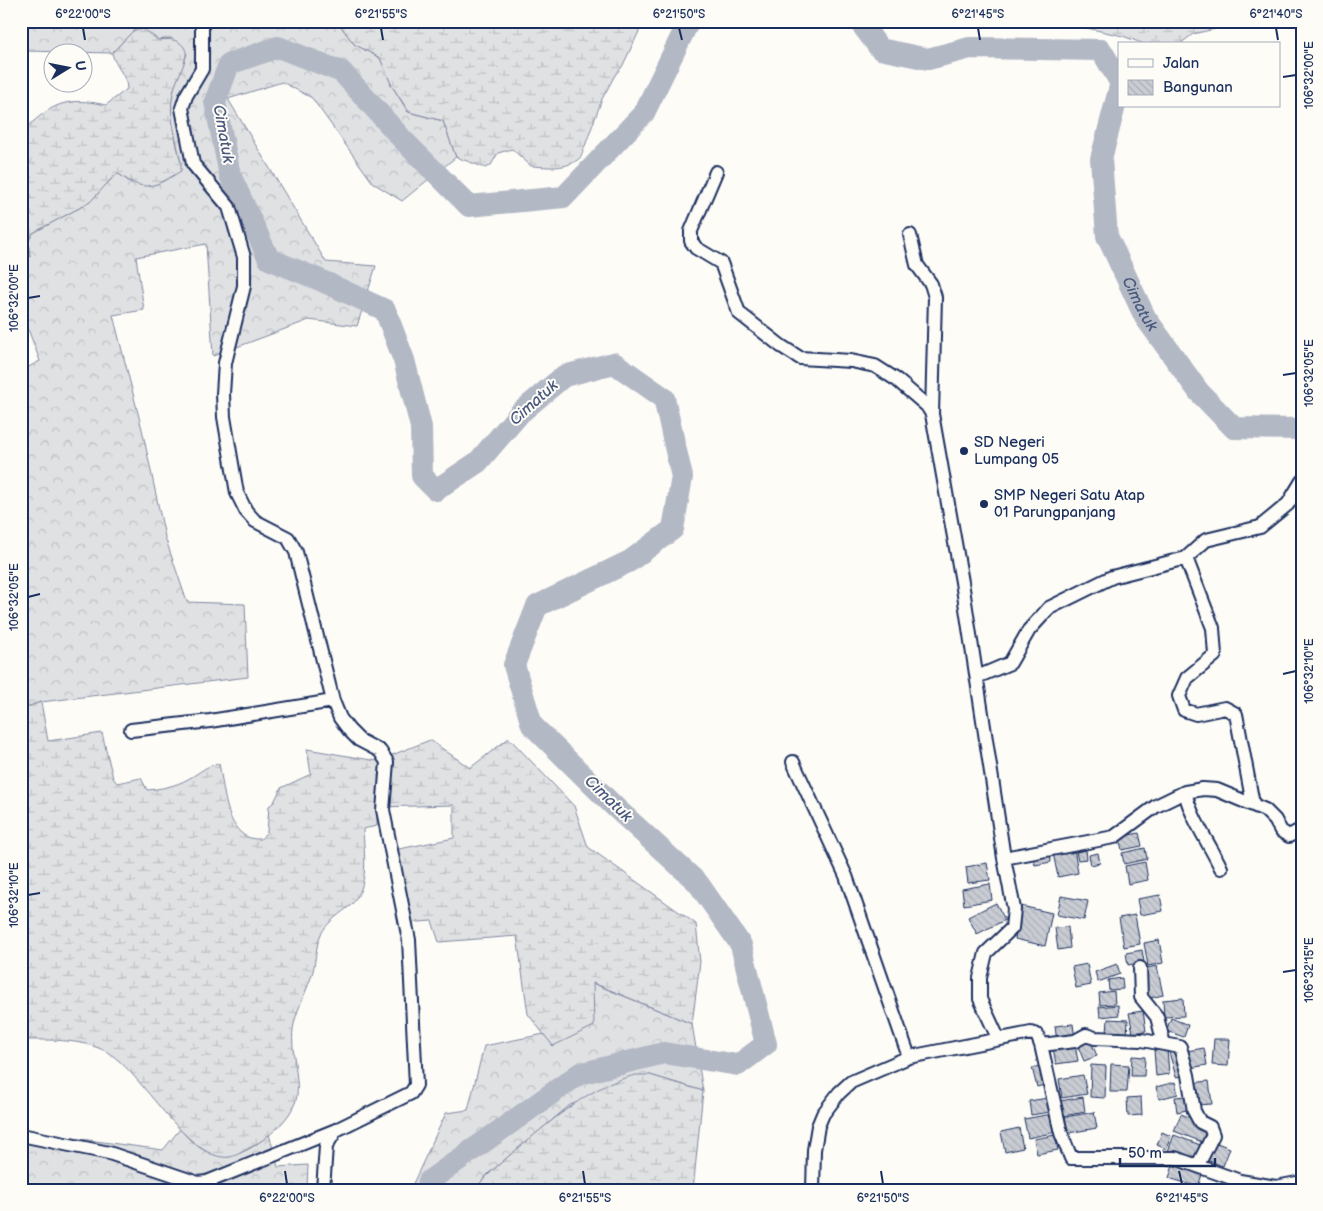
<svg xmlns="http://www.w3.org/2000/svg" width="1323" height="1211" font-family="'Balsamiq Sans',sans-serif">
<style>
.forest{fill:url(#forest-crowns);stroke:#7e88a0}
.wetland{fill:url(#wetland-marsh);stroke:#7e88a0}
.lines{fill:none;stroke-linecap:round;stroke-linejoin:round}
.river{stroke:#b3b8c5;stroke-width:22}
.building{fill:url(#building-back-hatch);stroke:#1b2f5e}
.minor-casing{stroke:#1b2f5e;stroke-width:16}
.minor{stroke:#fdfcf7;stroke-width:12}
.ticks{fill:none;stroke:#1b2f5e;stroke-width:2}
.poi-dot{fill:#1b2f5e;stroke:#fdfcf7;stroke-width:2}
.labels{text-anchor:middle;dominant-baseline:central;stroke-width:4;stroke-linejoin:round;paint-order:stroke}
.poi-label{font-size:15px;fill:#1b2f5e;stroke:#fdfcf7;text-anchor:start}
.water-label{font-size:16px;font-style:italic;fill:#49587d;stroke:#fdfcf7}
.neatline{fill:none;stroke:#1b2f5e;stroke-width:2}
.ticks-label{font-size:12px;text-anchor:middle;fill:#1b2f5e}
</style>
<defs>
<pattern id="forest-crowns" width="20" height="18" patternUnits="userSpaceOnUse" patternTransform="scale(1.25)"><rect width="20" height="18" fill="#e0e1e3"/><path d="M2 6a3 3 0 1 1 6 0M12 15a3 3 0 1 1 6 0" fill="none" stroke="#c0c1c5"/></pattern>
<pattern id="wetland-marsh" width="20" height="14" patternUnits="userSpaceOnUse" patternTransform="scale(1.25)"><rect width="20" height="14" fill="#e0e1e3"/><path d="M1 5h8M5 5V1M11 12h8M15 12V8" fill="none" stroke="#c0c1c5"/></pattern>
<pattern id="building-back-hatch" width="6" height="6" patternUnits="userSpaceOnUse" patternTransform="scale(1.25)"><rect width="6" height="6" fill="#c9ccd3"/><path d="M-1 5l2 2M0 0l6 6M5-1l2 2" fill="none" stroke="#acb0b8"/></pattern>
</defs>
<rect width="100%" height="100%" fill="#fdfcf7"/>
<filter id="ink" filterUnits="userSpaceOnUse"><feTurbulence type="fractalNoise" baseFrequency=".02" numOctaves="2"/><feDisplacementMap in="SourceGraphic" scale="10" xChannelSelector="R" yChannelSelector="G"/><feConvolveMatrix kernelMatrix="1 2 1 2 8 2 1 2 1" color-interpolation-filters="sRGB"/></filter>
<g filter="url(#ink)">
<path class="forest" d="M28 21H337L354 44 380 58 392 86 408 112 443 121 456 157 402 201 373 183 312 98 282 82 228 99 326 262 376 266 357 326 309 320 213 356 206 244 136 257 144 310 113 315 142 429 165 537 187 602 245 604 248 677 41 702 21 709V371L40 361 28 329 21 331V268L30 257 28 242 33 233 90 202 115 175 119 174 131 183 181 164 170 110 174 88 187 54 171 38 158 40 133 31 112 53 26 51Z
M592 983 692 1024 703 1091 650 1075 570 1105 489 1173 474 1190H410L446 1113 468 1110 484 1046 544 1034 554 1046Z
M180 1129C209 1164 236 1164 269 1134L278 1167 308 1165 307 1190H21V1131L163 1150Z"/>
<path class="wetland" d="M337 21H644L622 67 615 75 602 99 581 157C567 170 549 167 531 166L512 149 498 153 491 165 486 168 456 157 443 121 409 112 392 86 380 58 354 44Z
M1055 21H1233L1219 28 1193 34 1180 44H1144L1123 36Z
M144 29 158 40C169 39 179 38 185 49 190 56 176 80 174 89 167 114 176 139 181 164V171C156 186 145 194 119 174L115 175 90 202 33 233 28 242 30 256 21 268V133C51 104 65 96 106 105L127 89C127 75 115 67 112 53L133 31Z
M41 702 48 741 102 733 113 778 117 783 141 778 147 790C160 789 176 786 188 779 200 773 206 765 219 764 225 789 225 842 261 839L267 832 269 806 274 802 281 788 311 774 307 749 377 761 430 740 470 768 509 738 574 806 588 847 696 924 700 962 692 1024 593 983 594 1026 553 1046 528 1014 517 936 439 942 432 921 406 923 394 850 454 838V805L377 807V826L363 829C364 853 370 887 351 905 340 914 328 921 321 934 316 944 316 959 313 971 308 989 298 1006 294 1024 288 1048 303 1084 295 1103 288 1121 269 1137 253 1146 246 1149 237 1156 230 1157 191 1163 144 1078 113 1056 89 1038 50 1040 21 1040V709Z
M635 1075H650L703 1091 693 1190H474C490 1171 509 1156 528 1140 561 1113 592 1086 635 1075Z"/>
<g class="lines">
<g class="river">
<path d="M859 21 880 49 928 59 970 48 1101 50 1119 80"/>
<path id="s1" d="M1119 90 1101 159 1107 236 1145 317 1199 392 1234 428 1302 429"/>
<path d="M426 1190 429 1181 579 1074 664 1053 738 1065 766 1044 741 945 698 883 616 808 532 725 514 665 537 606 630 561 673 529 682 477 664 398 614 363 564 376 520 413 478 462 436 490 422 476 421 427 404 360 385 310 320 280 269 259 230 175 215 102 229 64 278 47 342 72 404 141 469 206 564 197 644 113 689 21"/>
</g>
</g>
<path class="building" d="M1139 833 1142 846 1122 850 1119 837Z
M1074 848 1078 873 1058 877 1053 853Z
M1145 848 1147 859 1124 864 1122 853Z
M1086 850 1087 859 1078 860 1076 852Z
M1050 853 1051 862 1035 865 1033 857Z
M1098 853 1100 863 1091 865 1089 855Z
M1145 862 1148 880 1128 884 1125 866Z
M987 863 990 880 968 883 966 867Z
M990 884 992 900 964 905 962 889Z
M1160 895 1163 911 1140 915 1137 899Z
M1061 896 1088 901 1084 920 1057 915Z
M996 903 1005 920 977 934 968 917Z
M1021 906 1052 913 1045 946 1015 939Z
M1135 915 1140 944 1124 947 1119 918Z
M1068 927 1070 948 1058 950 1055 928Z
M1159 940 1163 963 1148 966 1144 943Z
M1142 950 1144 962 1128 965 1126 953Z
M1087 964 1091 985 1076 988 1072 967Z
M1117 964 1120 974 1098 982 1095 972Z
M1157 966 1163 995 1146 999 1141 969Z
M1122 978 1123 989 1109 990 1108 980Z
M1114 991 1115 1004 1100 1005 1099 993Z
M1183 998 1184 1016 1164 1017 1163 1000Z
M1118 1005 1119 1015 1100 1017 1099 1007Z
M1143 1011 1146 1031 1133 1033 1129 1013Z
M1171 1018 1188 1025 1184 1037 1166 1031Z
M1108 1019 1128 1020 1127 1035 1107 1034Z
M1073 1024 1075 1039 1057 1042 1055 1026Z
M1090 1039 1097 1056 1084 1061 1077 1044Z
M1214 1039H1230L1228 1066 1212 1065Z
M1075 1045 1078 1061 1056 1064 1053 1048Z
M1204 1048 1207 1065 1190 1068 1187 1051Z
M1167 1049 1169 1074 1156 1076 1154 1050Z
M1179 1049 1186 1075 1176 1077 1169 1052Z
M1132 1056 1145 1057 1144 1076H1131Z
M1111 1064 1129 1065 1127 1092H1110Z
M1044 1065 1048 1084 1037 1087 1032 1068Z
M1091 1065 1106 1066 1105 1098 1090 1097Z
M1083 1075 1087 1094 1062 1098 1059 1079Z
M1209 1081 1212 1104 1195 1105 1192 1083Z
M1175 1082 1178 1094 1159 1099 1156 1087Z
M1186 1096 1187 1110 1177 1112 1175 1097Z
M1083 1097 1085 1112 1063 1116 1060 1101Z
M1141 1097 1142 1115 1128 1116 1127 1098Z
M1048 1098 1050 1112 1031 1115 1029 1101Z
M1094 1112 1097 1128 1068 1133 1065 1117Z
M1052 1114 1056 1132 1028 1138 1024 1119Z
M1181 1114 1198 1121 1207 1128 1202 1142 1174 1131Z
M1019 1128 1023 1148 1005 1152 1001 1132Z
M1162 1132 1171 1136 1166 1149 1157 1145Z
M1055 1135 1058 1150 1037 1154 1034 1139Z
M1174 1135 1203 1146 1196 1162 1168 1151Z
M1212 1141 1230 1148 1223 1166 1204 1159Z
M1174 1162 1203 1171 1198 1187 1169 1178Z"/>
<g class="lines">
<g class="minor-casing">
<path id="minor" d="M716 172 691 231V241L696 248 721 263 739 313 781 346 800 358 851 361 875 366 897 380 927 406 932 414
M910 235 917 265 931 284 935 297 932 414 962 582 1004 858 1014 909 1012 928 986 953 980 978V999L998 1038
M1186 558 1213 628 1215 655 1187 678 1179 696 1184 710 1196 714 1225 708 1236 714 1253 804
M977 677 1010 663 1029 630 1049 608 1112 577 1186 558 1206 540 1260 527 1288 504 1302 481
M131 730 210 721 333 701
M793 762 846 876 909 1057
M1185 792C1191 818 1209 843 1221 868
M1004 858 1114 837 1156 806 1185 792 1203 789 1217 790 1265 810 1275 820 1281 831 1289 836 1302 829
M1140 968 1141 997 1157 1017 1164 1044 1180 1047 1188 1075 1194 1111 1200 1122 1210 1127 1213 1135 1198 1165
M1041 1045 1075 1041 1086 1035 1095 1038 1142 1040 1164 1044
M21 1135 109 1153 198 1183 207 1182 336 1130 411 1093 416 1085 409 940 383 810 387 762 380 751 359 740 349 730 340 718 333 701 296 552 288 538 255 521 246 511 237 493 224 417 223 394 225 363 244 286V257L229 207 193 164 182 108 186 96 202 69V21
M323 1190 326 1146 336 1130
M813 1190 814 1150 818 1126 823 1114 839 1093 851 1082 909 1057 1031 1033 1037 1035 1041 1045 1061 1133 1071 1158H1175L1240 1181 1276 1187 1302 1182"/>
</g>
<use href="#minor" class="minor"/>
</g>
</g>
<path class="ticks" d="M83 28 85 40M381 28 383 40M679 28 682 40M978 28 980 40M1276 28 1278 40M1283 77 1296 75M28 298 40 296M1283 375 1296 373M28 597 40 594M1283 674 1296 671M28 895 40 893M1283 972 1296 970M285 1171 287 1184M583 1171 585 1184M881 1171 883 1184M1179 1171 1182 1184"/>
<g class="poi-dot">
<circle cx="964" cy="451" r="5"/>
<circle cx="984" cy="504" r="5"/>
</g>
<g class="labels">
<g class="poi-label">
<text x="974" y="442">SD Negeri<tspan x="974" dy="17">Lumpang 05</tspan></text>
<text x="994" y="495">SMP Negeri Satu Atap<tspan x="994" dy="17">01 Parungpanjang</tspan></text>
</g>
<g class="water-label">
<text transform="translate(223 134) rotate(80)">Cimatuk</text>
<text stroke="none"><textPath href="#s1" startOffset="224">Cimatuk</textPath></text>
<text transform="translate(534 403) rotate(-42)">Cimatuk</text>
<text transform="translate(608 799) rotate(44)">Cimatuk</text>
</g>
</g>
<rect width="1323" height="1211" fill="none" stroke="#fdfcf7" stroke-width="55"/>
<rect x="1118" y="42" width="162" height="65" fill="#fdfcf7" stroke="#a3aaba"/>
<rect x="1128" y="59" width="25" height="8" fill="#fdfcf7" stroke="#a3aaba"/>
<text x="1163" y="68" font-size="15" fill="#1b2f5e">Jalan</text>
<rect x="1128" y="80" width="25" height="15" fill="url(#building-back-hatch)" stroke="#a3aaba"/>
<text x="1163" y="92" font-size="15" fill="#1b2f5e">Bangunan</text>
<g transform="translate(68 68) rotate(80)"><circle r="24" fill="#fdfcf7" stroke="#a3aaba"/>
<path d="M0-4L9 19L0 12L-9 19Z" fill="#1b2f5e"/>
<text y="-8" font-size="14" font-weight="bold" text-anchor="middle" fill="#1b2f5e">U</text>
</g>
<path d="M1120 1158v8h95v-8" fill="none" stroke="#1b2f5e" stroke-width="2.5"/>
<text x="1128" y="1158" font-size="15" fill="#1b2f5e" stroke="#fdfcf7" stroke-width="4" paint-order="stroke">50 m</text>
<rect x="28" y="28" width="1268" height="1156" class="neatline"/>
<g class="ticks-label">
<text x="83" y="18">6°22'00"S</text>
<text x="381" y="18">6°21'55"S</text>
<text x="679" y="18">6°21'50"S</text>
<text x="978" y="18">6°21'45"S</text>
<text x="1276" y="18">6°21'40"S</text>
<text transform="translate(1309 75) rotate(-90)" y="4">106°32'00"E</text>
<text transform="translate(14 298) rotate(-90)" y="4">106°32'00"E</text>
<text transform="translate(1309 373) rotate(-90)" y="4">106°32'05"E</text>
<text transform="translate(14 597) rotate(-90)" y="4">106°32'05"E</text>
<text transform="translate(1309 671) rotate(-90)" y="4">106°32'10"E</text>
<text transform="translate(14 895) rotate(-90)" y="4">106°32'10"E</text>
<text transform="translate(1309 970) rotate(-90)" y="4">106°32'15"E</text>
<text x="287" y="1202">6°22'00"S</text>
<text x="585" y="1202">6°21'55"S</text>
<text x="883" y="1202">6°21'50"S</text>
<text x="1182" y="1202">6°21'45"S</text>
</g>
</svg>
